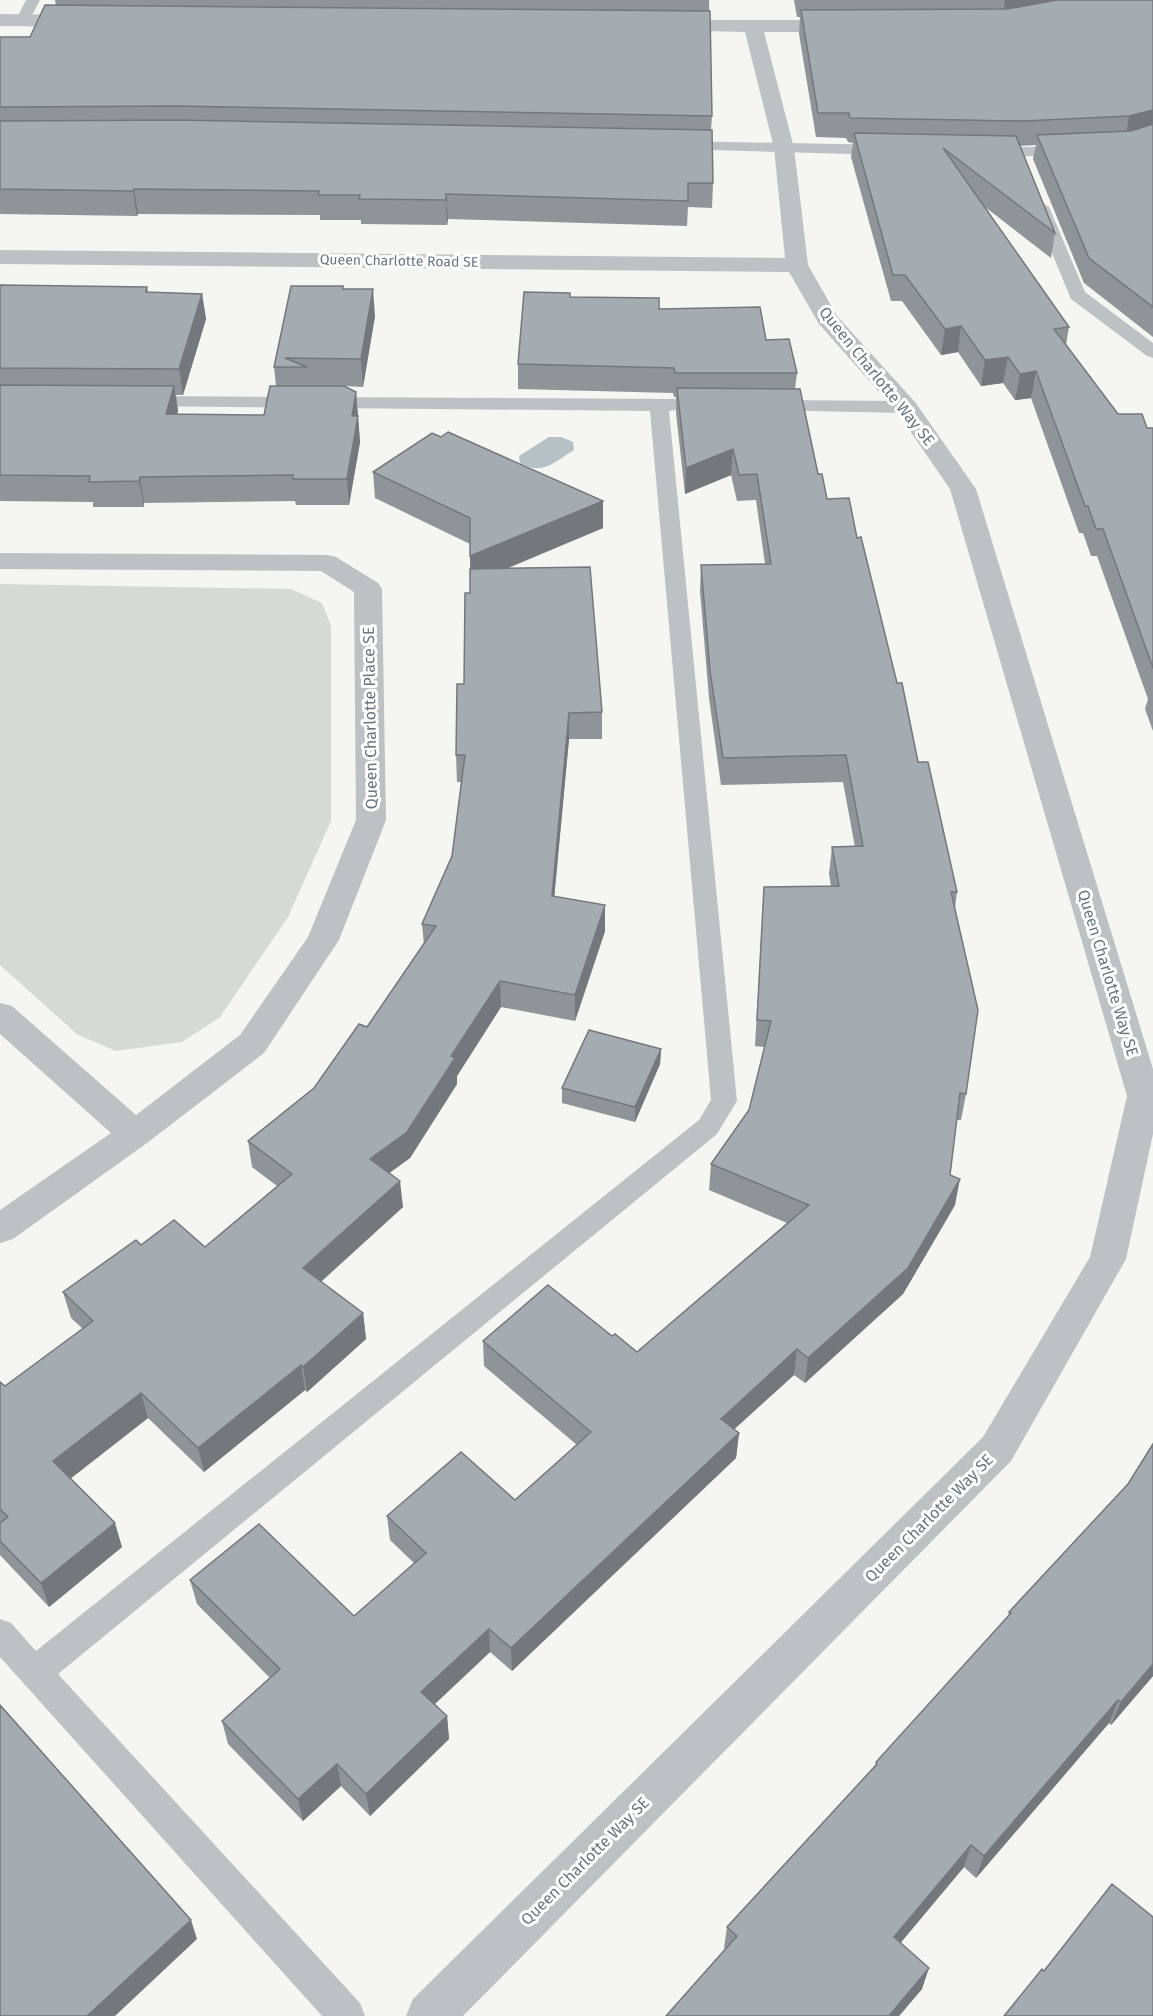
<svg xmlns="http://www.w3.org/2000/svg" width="1153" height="2016" font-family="'Fira Sans',sans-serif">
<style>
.green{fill:#d5dad2}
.water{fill:#b6c1c5}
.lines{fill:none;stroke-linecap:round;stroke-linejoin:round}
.lane{fill:#bdc1c4;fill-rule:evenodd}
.street{fill:#bdc1c4;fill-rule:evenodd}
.wall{fill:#8e9498}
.shaded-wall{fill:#74787c}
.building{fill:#a5acb1;stroke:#74787c;stroke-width:1.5}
.labels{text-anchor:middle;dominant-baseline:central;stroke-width:6;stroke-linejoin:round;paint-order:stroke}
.far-street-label{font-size:14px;fill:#677681;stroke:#fff}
.street-label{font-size:16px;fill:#677681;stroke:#fff}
</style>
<rect width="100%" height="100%" fill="#f5f5f2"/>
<path class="green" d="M0 584 291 589 322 603 331 626V821L288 917 220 1017 182 1042 116 1051 78 1035 0 965Z"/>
<path class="water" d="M549 437H561L573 442 574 450C554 462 543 476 520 463L519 456Z"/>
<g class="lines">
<path class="lane" d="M26 0H40L28 23 23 24 16 20Z
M678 141 887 145 895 150 887 155 672 149 670 146Z
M1070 146 1076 148 1078 151 1076 154 990 158 982 153 990 148Z
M1041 202 1049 207 1085 292 1153 343V358L1147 356 1071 299 1033 207Z
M141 396 675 399 682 401 684 405 682 409 669 411 737 1101 717 1134 58 1674 360 2003 365 2016H322L0 1657V1619L11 1623 36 1651 699 1120 711 1100 650 411 134 406 132 402 134 398Z
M768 400 906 401 913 403 915 407 913 411 906 413 761 410 759 406 761 402Z"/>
<path class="street" d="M0 14 82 15 89 17 92 21 89 25 82 27 0 26Z
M665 20H844L851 22 854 26 851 30 844 32H764L794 148 808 265 837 316 915 402 976 489 1153 1069V1134L1126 1259 1011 1461 463 2016H406L413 1999 983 1437 1090 1257 1127 1096 950 489 897 412 819 324 789 272 0 264V250L785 258 774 148 745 32 658 30 655 26 658 22Z
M0 553 327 555 336 557 378 583 382 589 386 820 339 940 264 1053 147 1143 13 1239 0 1243V1210L111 1133 0 1034V1003L12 1006 136 1115 240 1035 308 937 356 820 354 592 321 571 0 569Z"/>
</g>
<path class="wall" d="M55 0H709L712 116 711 130 713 183 712 208 688 207 687 226 448 219 447 225 361 224V220H320V215L138 214 137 216 0 214V37H30L56 6Z
M794 0H1153V337L1084 283 1033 159 1036 145 1020 146 1055 233 1051 258 985 207 1069 327 1066 345 1118 414 1147 428H1153V731L1145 709 1148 699 1097 556H1091L1083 533H1079L1031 398 1015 400 1003 383 981 386 958 352 941 355 902 301H891L851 157 853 143 848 142 846 138 816 137 799 34 800 17H797Z
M0 285 147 287 148 292 202 294 206 319 183 395H176L178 411 177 414 264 415 276 386 274 367 343 286 344 289 375 316 363 387 344 386 356 392 360 442 349 505H296L295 501 144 503V507H93V502L0 501Z
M570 297 659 309 766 340 797 373 795 389 818 474 827 499 857 538 918 762 957 892 955 908 966 1094 961 1120H957L950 1175 955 1205 903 1294 805 1383 794 1375 734 1429 739 1433 736 1458 512 1671 490 1652 435 1704 447 1716 449 1739 370 1816 341 1786 303 1821 228 1744 222 1721 270 1678 197 1604 190 1580 354 1616 414 1563 390 1540 387 1516 515 1500 577 1445 484 1366 483 1341 612 1336 637 1352 787 1223 709 1190 711 1164 749 1110 765 1047 755 1046 764 887 831 886 829 874 832 847H855L843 782 721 785 709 698 700 591 701 565 765 564 756 500 737 501 731 475 685 494 676 413V397H674L673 393 518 389V364Z
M441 437 603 501V528L506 569 602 712V739H569L554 896 605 905V931L575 1021 501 1007 457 1076V1084L410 1158 389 1173 403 1207 321 1282 363 1313 366 1339 307 1392 305 1390 204 1472 148 1418 70 1479 122 1547 49 1607 0 1555V1382L5 1386 83 1329 71 1318 63 1292 141 1245 205 1247 277 1186 252 1167 248 1141 314 1088 367 1027 424 945 422 924 452 856 461 782H457L456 755 464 684 470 593V544L375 498 373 472Z
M661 1049 660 1064 635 1122 562 1103V1088Z
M1153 1444V1676L1111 1725 1109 1723 976 1878 964 1867 900 1943 922 1989 899 2016H666L726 1949 724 1948 727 1927 875 1767 876 1762 1008 1617 1009 1612 1128 1484Z"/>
<path class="shaded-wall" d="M1005 0H1094L1003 16Z
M1153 110V134L1125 141 1129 116Z
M134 189 138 214 137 216 133 191Z
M446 194 448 219 447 225 446 200Z
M373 289 375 316 363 387 361 359Z
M202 294 206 319 183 395 179 369Z
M961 326 958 352 941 355 945 329Z
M1008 357 1003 383 981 386 985 360Z
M1036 371 1031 398 1015 400 1020 374Z
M174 386 178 411 170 439 166 414Z
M356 392 360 442 349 505 347 479 352 416Z
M733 449 731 475 685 494 686 468Z
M140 477 144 503V507L139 481Z
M603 501V528L471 583 470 556Z
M569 713V739L552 922V896Z
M605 905V931L575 1021V995Z
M500 981 501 1007 457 1076V1084L410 1158 373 1185 370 1159 451 1056Z
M661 1049 660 1064 635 1122V1107Z
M960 1179 955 1205 903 1294 805 1383 808 1358Z
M400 1181 403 1207 307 1294 303 1268Z
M363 1313 366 1339 307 1392 303 1367Z
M797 1349 794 1375 718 1444 721 1419Z
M301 1365 305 1390 204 1472 198 1448Z
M141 1393 148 1418 61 1486 53 1461Z
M739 1433 736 1458 512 1671 511 1648Z
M115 1523 122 1547 49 1607 41 1583Z
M489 1629 490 1652 424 1714 421 1692Z
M1153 1664V1676L1111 1725 1121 1702Z
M1118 1700 1109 1723 976 1878 984 1856Z
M447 1716 449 1739 370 1816 366 1794Z
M337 1764 341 1786 303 1821 298 1799Z
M971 1845 964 1867 888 1958 894 1937Z
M191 1920 197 1939 115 2016H87Z
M929 1968 922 1989 899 2016H889Z"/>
<path class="building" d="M1057 0H1153V110L1129 116 1024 121 850 118 849 113H818L801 10 1007 9Z
M45 5 710 11 712 116 178 106 0 107V37H30Z
M178 120 712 130 713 183H688V201L446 194V200L359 199 360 195H318L319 191 134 189 133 191 0 189V121Z
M1153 124V307L1089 258 1037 135 1131 131Z
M854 133 1016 136 1055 233 943 148 1069 327 1054 329 1118 414H1142L1147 428H1153V668L1103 529H1096L1088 506H1085L1036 371 1020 374 1008 357 985 360 961 326 945 329 905 275H893Z
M0 285 147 287 146 292 202 294 179 369 0 368Z
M291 286H343V289H373L361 359 285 358 307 367H274Z
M524 292 570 293V297L659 298V309L760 307 766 340 789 339 797 373H675L674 368 518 364Z
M0 385 174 386 166 414 264 415 270 386H344L356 392 352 416H358L347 479H293V475L140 477 139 481 89 482 90 476 0 475Z
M677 388 800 389 818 474H822L827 499 849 498 857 538 861 537 897 683H902L918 762H928L957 892H951L978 1010 966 1094 960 1093 950 1175 960 1179 908 1268 808 1358 797 1349 721 1419 739 1433 511 1648 489 1629 421 1692 447 1716 366 1794 337 1764 298 1799 222 1721 280 1669 190 1580 259 1524 354 1616 426 1553 387 1516 461 1452 515 1500 591 1432 483 1341 548 1285 612 1336 615 1334 637 1352 809 1205 711 1164 749 1110 771 1021 757 1020 764 887 839 886 832 847 863 846 846 755 723 758 710 671 701 565 771 564 757 474 739 475 733 449 686 468Z
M448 432 603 501 470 556V518L373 472 432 433 441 437Z
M590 567 602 712 569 713 552 896 605 905 575 995 500 981 451 1056 455 1058 407 1132 370 1159 400 1181 303 1268 363 1313 303 1367 301 1365 198 1448 141 1393 53 1461 115 1523 41 1583 0 1541V1523L8 1517 0 1509V1382L5 1386 93 1321 63 1292 136 1240 141 1245 174 1220 205 1247 292 1174 248 1141 314 1088 359 1024 367 1027 436 926 422 924 452 856 465 755H456L457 684H464L465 593H470V569Z
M589 1030 661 1049 635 1107 562 1088Z
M1153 1444V1664L1121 1702 1118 1700 984 1856 971 1845 894 1937 929 1968 889 2016H666L737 1936 727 1927 877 1764 876 1762 1011 1613 1009 1612 1128 1484Z
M0 1705 191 1920 87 2016H0Z
M1112 1884 1153 1917V2015L1152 2016H1004L1042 1969 1044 1971Z"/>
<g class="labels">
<g class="far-street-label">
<text transform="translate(399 261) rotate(1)">Queen Charlotte Road SE</text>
</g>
<g class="street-label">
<text transform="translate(877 376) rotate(51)">Queen Charlotte Way SE</text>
<text transform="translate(370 718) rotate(-91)">Queen Charlotte Place SE</text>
<text transform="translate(1108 973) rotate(73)">Queen Charlotte Way SE</text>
<text transform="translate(929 1518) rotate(-45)">Queen Charlotte Way SE</text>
<text transform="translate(585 1861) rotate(-45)">Queen Charlotte Way SE</text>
</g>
</g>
</svg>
